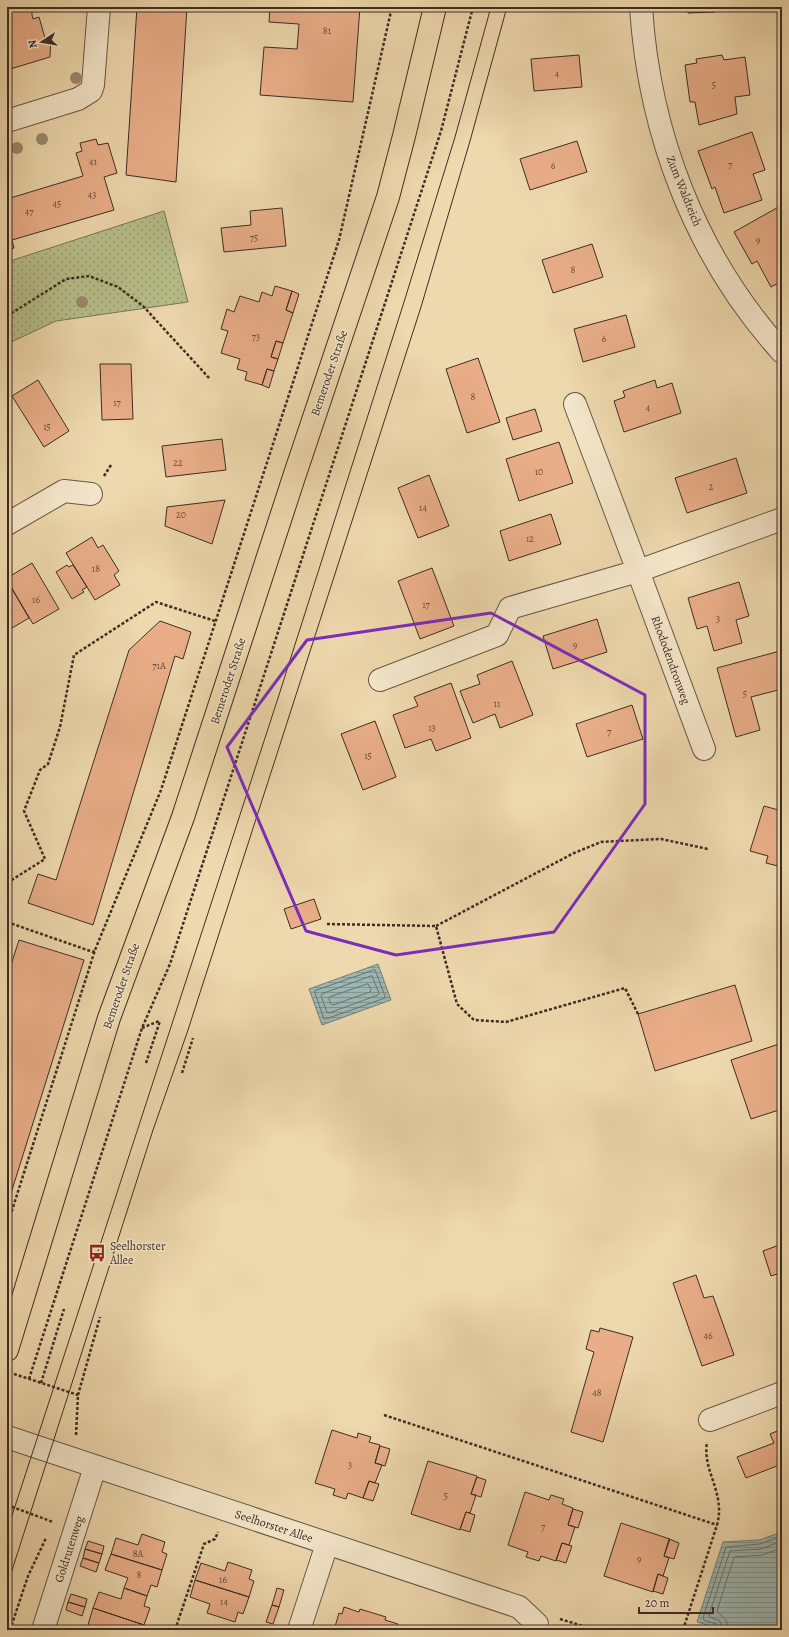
<svg xmlns="http://www.w3.org/2000/svg" width="789" height="1637" font-family="Alegreya,serif">
<style>
.park{fill:url(#park-dots);stroke:#7a7658}
.water{fill:url(#water-rules);stroke:#76807a}
.lines{fill:none;stroke-linecap:round;stroke-linejoin:round}
.shore{stroke:#6c726c;stroke-width:1}
.building{fill:#e9ae88;stroke:#3d2d24}
.minor-casing{stroke:#695846;stroke-width:24}
.major-casing{stroke:#3d2d24;stroke-width:24}
.path{stroke:#3d2d24;stroke-width:2.5;stroke-dasharray:3 2;stroke-linecap:butt}
.minor{stroke:#f4e6ca;stroke-width:22}
.major{stroke:#eed8ad;stroke-width:22}
.tram{stroke:#3d2d24;stroke-width:1}
.tree{fill:#9a8a6d}
.marked{fill:none;stroke:#7b2cbf;stroke-width:3;stroke-linejoin:round}
.labels{text-anchor:middle;dominant-baseline:central;stroke-width:3;stroke-linejoin:round;paint-order:stroke}
.number-label{font-size:10px;fill:#684d3d}
.street-label{font-size:12px;fill:#3d2d24;stroke:#f4e6ca}
.poi-label{font-size:12px;fill:#3d2d24;stroke:#f4e6ca;text-anchor:start}
</style>
<defs>
<pattern id="park-dots" width="8" height="8" patternUnits="userSpaceOnUse"><rect width="8" height="8" fill="#b7bf8b"/><path d="M2 2h.1M6 6h.1" fill="none" stroke="#969c71" stroke-width="1.8" stroke-linecap="round"/></pattern>
<pattern id="water-rules" width="6" height="5" patternUnits="userSpaceOnUse"><rect width="6" height="5" fill="#9cb8b4"/><path d="M0 2.5h6" fill="none" stroke="#809692"/></pattern>
</defs>
<rect width="100%" height="100%" fill="#eed8ad"/>
<filter id="stains"><feTurbulence type="fractalNoise" baseFrequency=".005" numOctaves="4"/><feColorMatrix values="0 0 0 0 .2 0 0 0 0 .09 0 0 0 0 .02 0 0 0 .5 -.17"/></filter>
<radialGradient id="worn" r=".72"><stop offset=".6" stop-color="#630" stop-opacity="0"/><stop offset="1" stop-color="#630" stop-opacity=".3"/></radialGradient>
<path class="park" d="M164 211 188 302 56 321 7 344V262Z"/>
<path class="water" d="M378 964 391 1000 322 1025 309 989Z
M782 1532V1630H713L714 1627 697 1622 723 1542 759 1540Z"/>
<g class="lines">
<path class="shore" d="M375 970 385 996V998L326 1019H324L315 993V991Z
M372 976 379 993 378 995 329 1013 327 1012 321 996 322 994Z
M368 984 371 989 370 992 333 1005 331 1004 329 999 330 997Z
M717 1630 716 1624 704 1620 703 1618 726 1547 760 1544 782 1536
M723 1630 720 1621 710 1617 709 1615 730 1551 761 1549 782 1541
M729 1630 726 1620 717 1611 734 1557 762 1555 782 1548"/>
</g>
<path class="building" d="M7 7H38L37 12 32 11V15L33 19 39 17 45 38 51 36 50 57 7 70V22L12 23 10 12 7 13Z
M137 7H187L176 182 126 175Z
M270 7H360L353 102 260 95 264 47 297 49 299 24 269 22Z
M688 7H715V12L688 13Z
M579 55 582 87 534 91 531 59Z
M722 55 724 60 745 57 750 95 735 97 737 114 699 125 695 102H690L685 65 697 63 696 59Z
M752 132 765 170 753 174 762 200 724 213 715 187 712 189 698 151Z
M96 139 98 145 108 143 117 173 104 177 114 210 12 240 14 248 7 250V199L83 176 76 153 82 151 80 143Z
M577 141 587 172 530 190 520 159Z
M782 205V247L780 248 782 251V281L771 287 757 261 752 264 734 232Z
M282 208 286 246 224 252 221 228 251 225 250 211Z
M592 244 603 277 553 293 542 260Z
M275 286 292 291 286 310 293 313 283 343 276 341 271 357 278 359 274 371 267 369 262 385 245 380 247 372 237 369 240 359 221 353 228 331 221 329 227 309 234 312 240 296 259 302 262 292 272 296Z
M292 291 299 294 293 313 286 310Z
M626 315 635 347 583 362 574 329Z
M276 341 283 343 278 359 271 357Z
M478 358 500 422 467 433 446 369Z
M100 364H131L133 419 102 420Z
M267 369 274 371 269 388 262 385Z
M38 380 69 431 44 447 12 396Z
M655 380 657 388 672 383 681 413 624 432 614 401 625 397 623 391Z
M535 409 542 431 513 440 506 418Z
M222 439 226 470 166 477 162 446Z
M559 442 573 483 519 501 506 459Z
M736 458 747 493 687 513 675 478Z
M429 475 449 526 418 538 398 488Z
M225 500 212 544 165 526 167 507Z
M551 514 561 544 509 561 500 531Z
M92 537 98 548 103 545 119 571 114 575 120 585 95 600 66 553Z
M32 563 59 609 33 624 7 580V578Z
M67 565 69 567 73 565 87 587 82 590 84 592 72 599 56 572Z
M432 568 454 626 420 639 398 581Z
M739 582 749 616 736 620 742 643 714 651 707 626 697 629 688 598Z
M12 589 29 618 7 631V592Z
M597 619 607 652 553 669 543 636Z
M160 621 191 632 183 659 175 656 93 925 28 903 38 874 56 880 129 650Z
M780 651 782 659V689L751 697 760 730 736 737 717 668Z
M512 661 533 715 500 728 495 714 473 723 460 691 480 684 477 675Z
M451 683 471 738 436 751 431 739 405 748 393 715 418 706 414 697Z
M632 705 643 739 587 757 576 724Z
M375 721 396 777 363 790 341 734Z
M764 806 782 811V867L766 863 768 856 750 851Z
M314 899 321 919 291 929 284 909Z
M19 940 84 960 7 1206V977Z
M735 985 752 1041 655 1071 638 1014Z
M782 1043V1109L751 1119 731 1060Z
M782 1244V1290L777 1274 771 1276 763 1251Z
M696 1275 704 1298 713 1296 734 1355 702 1366 673 1283Z
M600 1328 633 1337 603 1442 571 1432 594 1352 586 1349 591 1330 599 1332Z
M782 1429V1466V1464L746 1478 737 1457 774 1443 770 1434Z
M332 1430 357 1438 358 1433 371 1437 369 1442 380 1445 375 1463 382 1465 375 1483 369 1481 363 1498 348 1493 346 1499 333 1495 335 1489 315 1483Z
M380 1446 390 1449 385 1466 375 1463Z
M428 1461 477 1476 471 1494 476 1495 470 1513 466 1512 460 1530 411 1514Z
M477 1477 486 1480 481 1497 471 1494Z
M369 1481 379 1484 373 1501 363 1498Z
M525 1492 549 1500 551 1495 564 1499 562 1504 573 1508 568 1525 575 1527 569 1545 562 1543 556 1561 541 1556 539 1561 526 1557 528 1552 508 1545Z
M573 1509 583 1512 578 1528 568 1525Z
M466 1512 475 1515 470 1532 460 1529Z
M621 1523 670 1539 664 1556 669 1558 663 1576 658 1574 653 1592 604 1576Z
M142 1534 165 1542 162 1552 167 1554 162 1570 111 1554 116 1538 138 1545Z
M669 1539 679 1543 674 1559 664 1556Z
M88 1541 104 1546 102 1554 85 1549Z
M562 1543 572 1546 566 1563 556 1560Z
M85 1549 102 1554 99 1563 83 1558Z
M111 1554 162 1570 157 1587 151 1585 147 1596 124 1588 128 1578 105 1570Z
M83 1558 99 1563 96 1572 80 1566Z
M228 1562 252 1570 249 1579 254 1581 249 1597 195 1580 201 1563 225 1571Z
M658 1574 668 1578 663 1594 653 1591Z
M195 1580 249 1597 243 1614 238 1612 235 1622 207 1613 210 1604 190 1597Z
M124 1588 147 1596 144 1606 150 1608 144 1625 93 1608 99 1592 121 1599Z
M277 1588 284 1590 279 1607 272 1605Z
M71 1594 87 1599 85 1607 68 1602Z
M68 1602 85 1607 82 1616 66 1610Z
M272 1605 279 1607 273 1624 266 1622Z
M344 1607 359 1612 360 1609 386 1617 385 1620 398 1624 396 1630H334L339 1613 342 1614Z
M93 1608 144 1625 143 1630H104L88 1625Z"/>
<g class="lines">
<g class="minor-casing">
<path id="minor" d="M641 7C649 134 696 257 782 352
M7 121 78 99 91 91 93 85 99 7
M575 404 638 571 704 749
M7 524 64 491 91 494
M380 680 497 635 510 608 638 571 782 519
M710 1420 782 1393
M7 1437 519 1607 537 1624V1630
M43 1630 95 1467
M299 1630 327 1544"/>
</g>
<g class="major-casing">
<path id="major" d="M7 1350 109 1018 183 817 294 477 388 197 404 136 435 7"/>
</g>
<path class="path" d="M7 316 66 279 89 276 118 287 143 306 210 379
M104 476 111 465
M7 894 10 881 45 859 24 811 40 770 48 764 60 727 74 655 156 602 215 621
M7 922 93 952 95 950
M327 924 436 926 457 1004 474 1020 506 1022 625 988 638 1014
M436 926 574 853 601 842 661 839 708 849
M142 1028 159 1021
M146 1063 160 1021
M182 1073 193 1038
M7 1226 95 950 161 790 339 240 392 7
M14 1374 78 1395
M29 1379 142 1028 170 964 441 131 473 7
M41 1383 64 1309
M384 1415 717 1525
M76 1435 78 1395 100 1317
M7 1505 53 1522
M560 1619 596 1630
M10 1630 28 1576 46 1538
M175 1630 204 1544 215 1539 218 1532
M683 1630 717 1525C726 1493 702 1471 707 1442"/>
<use href="#minor" class="minor"/>
<use href="#major" class="major"/>
<path class="tram" d="M7 1531 278 698 404 302 455 137 491 7
M7 1586 153 1130 188 1030 421 307 470 141 507 7"/>
</g>
<g class="tree">
<circle cx="76" cy="78" r="6"/>
<circle cx="42" cy="139" r="6"/>
<circle cx="17" cy="148" r="6"/>
<circle cx="82" cy="302" r="6"/>
</g>
<path class="marked" d="M491 613 645 695V804L554 932 396 955 306 931 227 747 307 640Z"/>
<defs>
<g id="bus-bare" transform="scale(1.38)"><path d="M-5-6H5V4H4V6H2V4H-2V6H-4V4H-5ZM-3.5-4V0h7V-4ZM-3.5 1.2v1.5H-2V1.2ZM2 1.2v1.5H3.5V1.2Z" fill="#8f2418" stroke="#f4e6ca" stroke-width="2.5" paint-order="stroke"/></g>
</defs>
<g fill-rule="evenodd">
<use href="#bus-bare" x="97" y="1253"/>
</g>
<g class="labels">
<g class="number-label">
<text x="327" y="30">81</text>
<text x="557" y="73">4</text>
<text x="714" y="84">5</text>
<text x="93" y="161">41</text>
<text x="730" y="164">7</text>
<text x="553" y="165">6</text>
<text x="92" y="194">43</text>
<text x="57" y="203">45</text>
<text x="29" y="211">47</text>
<text x="254" y="237">75</text>
<text x="758" y="239">9</text>
<text x="573" y="269">8</text>
<text x="256" y="336">73</text>
<text x="604" y="338">6</text>
<text x="473" y="396">8</text>
<text x="117" y="402">17</text>
<text x="648" y="407">4</text>
<text x="47" y="426">15</text>
<text x="178" y="462">22</text>
<text x="539" y="471">10</text>
<text x="711" y="486">2</text>
<text x="423" y="507">14</text>
<text x="181" y="514">20</text>
<text x="530" y="538">12</text>
<text x="96" y="568">18</text>
<text x="36" y="599">16</text>
<text x="426" y="604">17</text>
<text x="718" y="618">3</text>
<text x="575" y="644">9</text>
<text x="159" y="665">71A</text>
<text x="745" y="693">5</text>
<text x="497" y="703">11</text>
<text x="432" y="727">13</text>
<text x="609" y="731">7</text>
<text x="368" y="755">15</text>
<text x="708" y="1335">46</text>
<text x="597" y="1392">48</text>
<text x="350" y="1464">3</text>
<text x="446" y="1495">5</text>
<text x="543" y="1526">7</text>
<text x="138" y="1553">8A</text>
<text x="639" y="1558">9</text>
<text x="139" y="1574">8</text>
<text x="223" y="1579">16</text>
<text x="224" y="1601">14</text>
</g>
<g class="street-label">
<text transform="translate(684 191) rotate(68)">Zum Waldteich</text>
<text transform="translate(329 373) rotate(-71)">Bemeroder Straße</text>
<text transform="translate(671 660) rotate(70)">Rhododendronweg</text>
<text transform="translate(228 681) rotate(-72)">Bemeroder Straße</text>
<text transform="translate(121 986) rotate(-71)">Bemeroder Straße</text>
<text transform="translate(274 1526) rotate(18)">Seelhorster Allee</text>
<text transform="translate(69 1549) rotate(-72)">Goldrutenweg</text>
</g>
<g class="poi-label">
<text x="110" y="1246">Seelhorster<tspan x="110" dy="14">Allee</tspan></text>
</g>
</g>
<rect width="789" height="1637" fill="none" stroke="#eed8ad" stroke-width="24"/>
<rect x="8" y="8" width="773" height="1621" fill="none" stroke="#3d2d24" stroke-width="2"/>
<rect x="12" y="12" width="765" height="1613" fill="none" stroke="#3d2d24"/>
<g transform="translate(42 42) rotate(258)" stroke="#f4e6ca" stroke-width="3" paint-order="stroke">
<path d="M0-3L7 15L0 10L-7 15Z" fill="#3d2d24"/>
<text y="-6" font-size="11" font-weight="bold" text-anchor="middle" fill="#3d2d24">N</text>
</g>
<path d="M639 1607v6h74v-6" fill="none" stroke="#3d2d24" stroke-width="2"/>
<text x="645" y="1607" font-size="12" fill="#3d2d24" stroke="#f4e6ca" stroke-width="3" paint-order="stroke">20 m</text>
<rect width="100%" height="100%" filter="url(#stains)"/>
<rect width="100%" height="100%" fill="url(#worn)"/>
</svg>
